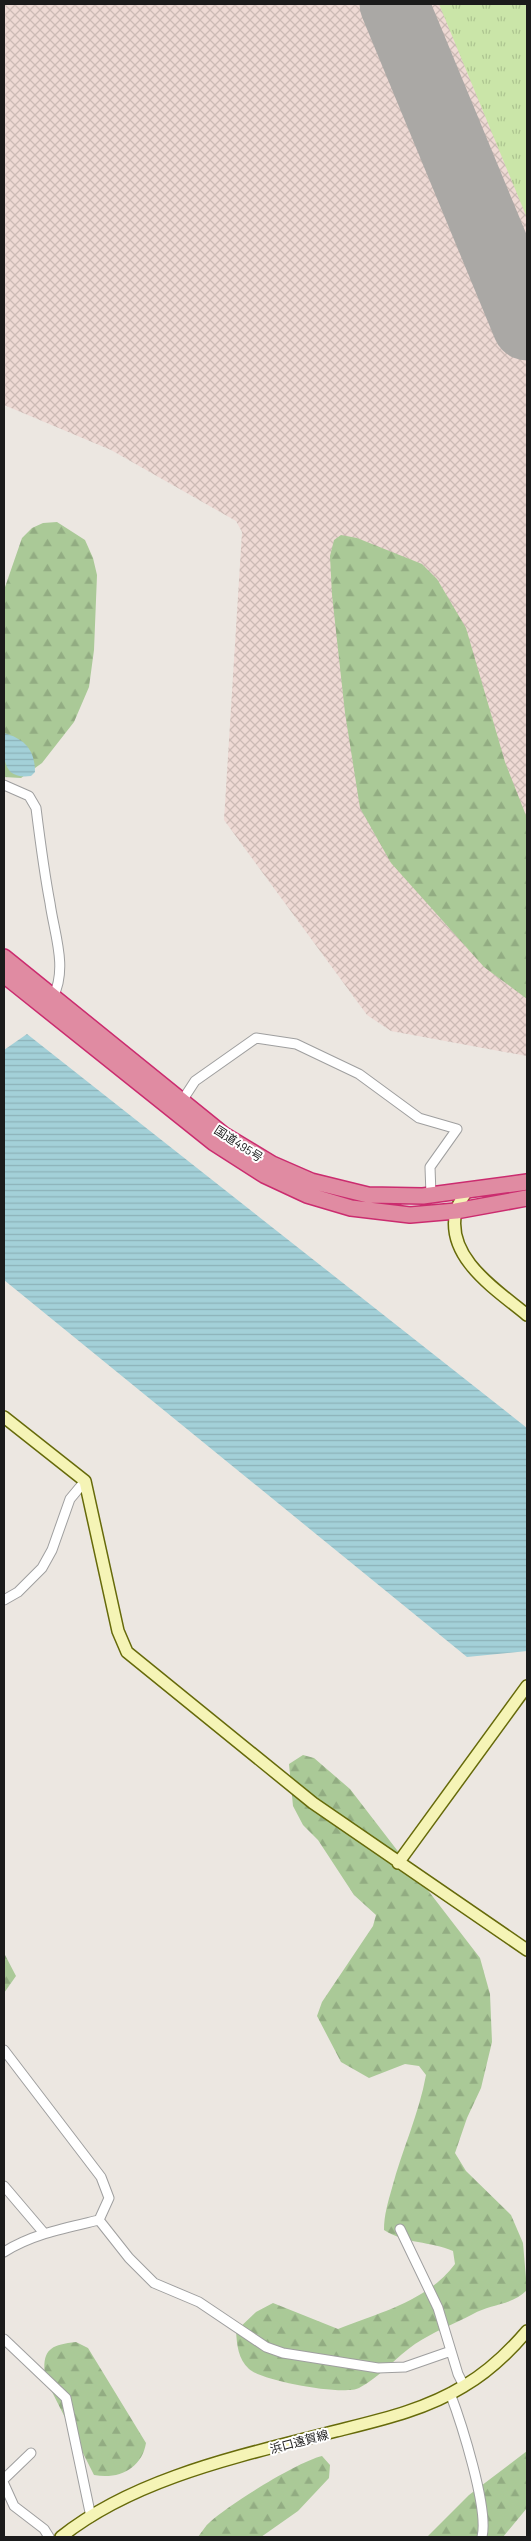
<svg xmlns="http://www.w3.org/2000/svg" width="531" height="2541" font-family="Barlow,'Noto Sans JP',sans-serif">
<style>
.military{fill:url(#military-cross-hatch)}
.grass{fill:url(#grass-tufts)}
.forest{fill:url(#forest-firs)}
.water{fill:url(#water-rules)}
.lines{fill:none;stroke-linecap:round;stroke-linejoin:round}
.taxiway{stroke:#aaa8a5;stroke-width:28}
.runway{stroke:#aaa8a5;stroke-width:69}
.street-casing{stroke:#9f9f9f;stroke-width:11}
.secondary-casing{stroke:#666a0a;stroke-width:14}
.highway-casing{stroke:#cb2c6f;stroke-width:18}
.street{stroke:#fff;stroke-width:9}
.secondary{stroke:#f5f4b6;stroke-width:11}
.highway{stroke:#e08ba2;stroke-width:15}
.labels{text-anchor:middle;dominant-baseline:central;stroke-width:4;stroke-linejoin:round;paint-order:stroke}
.street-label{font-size:12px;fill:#1b1b1b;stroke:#fff}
</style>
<defs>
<pattern id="military-cross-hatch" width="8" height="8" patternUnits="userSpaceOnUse" patternTransform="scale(1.25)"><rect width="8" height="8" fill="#eed9d4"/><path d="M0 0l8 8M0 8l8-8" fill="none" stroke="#ccbab5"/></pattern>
<pattern id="grass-tufts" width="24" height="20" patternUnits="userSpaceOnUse" patternTransform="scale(1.25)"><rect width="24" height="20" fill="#cae5a8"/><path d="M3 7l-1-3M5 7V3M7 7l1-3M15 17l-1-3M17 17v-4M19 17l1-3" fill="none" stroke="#adc490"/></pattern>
<pattern id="forest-firs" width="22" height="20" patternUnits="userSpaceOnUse" patternTransform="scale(1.25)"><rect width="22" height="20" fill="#aac997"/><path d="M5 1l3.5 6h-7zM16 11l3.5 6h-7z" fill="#92ac82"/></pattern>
<pattern id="water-rules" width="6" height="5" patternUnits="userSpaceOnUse" patternTransform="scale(1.25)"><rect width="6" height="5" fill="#a3d0d8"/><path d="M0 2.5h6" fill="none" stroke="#8cb2b9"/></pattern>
</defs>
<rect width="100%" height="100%" fill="#ece7e1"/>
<path class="military" d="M4 4H527V1056L391 1031 367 1015 224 820 242 532 236 521 111 450 4 405Z"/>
<path class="grass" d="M439 4H527V218Z"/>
<path class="forest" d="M57 522 85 540 93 558 97 575 94 650 89 687 74 722 42 763 21 778 4 777V590L22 538 32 528 43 523Z
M341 535 357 538 422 564 437 579 466 628 505 762 527 818V999L484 967 391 863 360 808 345 713 332 595 330 556 334 540Z
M303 1755 314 1758 350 1789 480 1958 490 1994 492 2042 481 2088 467 2118 455 2153 466 2171 511 2215 523 2243 527 2290C513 2305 490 2304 473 2314 454 2324 433 2332 415 2344 396 2357 380 2377 359 2388 343 2396 262 2381 249 2369 238 2359 237 2345 236 2331L256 2312 273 2303 338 2329C378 2313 428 2301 455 2264L453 2251C430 2241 406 2244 384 2230 384 2215 388 2202 392 2188 402 2150 419 2114 426 2075L419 2066 405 2064 369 2078 341 2062 317 2016 322 2002 373 1926 376 1915 354 1895 318 1840 303 1825 293 1806 289 1764Z
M4 1953 16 1976 4 1993Z
M76 2342 88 2348 146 2443C142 2468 119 2480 94 2475L45 2378C42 2350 49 2345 76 2342Z
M527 2451V2508L503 2537H427L469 2495Z
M322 2456 330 2465 329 2478 298 2511 261 2537H198C202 2532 205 2526 210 2522 230 2504 297 2462 322 2456Z"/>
<path class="water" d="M4 733C25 739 35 750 35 772L31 776C0 780 4 755 4 733Z
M27 1034 527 1428V1651L467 1657 4 1280V1050Z"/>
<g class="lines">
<path class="taxiway" d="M486 227 513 276 527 295"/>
<path class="runway" d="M394 4 527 326"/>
<g class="street-casing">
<path id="street" d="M4 785 29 796 36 808C40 840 44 872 50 903 54 933 68 968 53 997
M182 1101 195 1081 256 1038 296 1044 359 1074 419 1118 457 1129 430 1167 431 1195
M4 1600 18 1592 42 1568 52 1550 70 1499 85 1481
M4 2050 101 2177 109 2198 99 2220C65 2228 33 2234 4 2252
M4 2186 44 2233
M99 2220 129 2258 154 2283 199 2302 266 2347 283 2353 378 2368 405 2367 451 2351
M400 2229 438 2308 458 2374 464 2386
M4 2339 66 2398 91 2517
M450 2393C461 2422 489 2509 482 2537
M4 2479 31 2453
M4 2484 14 2506 44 2529 49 2537"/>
</g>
<g class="secondary-casing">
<path id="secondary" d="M467 1191C463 1197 457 1205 456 1211 445 1258 497 1290 527 1315
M4 1417 85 1481 118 1631 127 1652 313 1803 527 1950
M398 1863 527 1686
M61 2537C136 2477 244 2455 336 2431 380 2420 425 2410 464 2386 488 2372 509 2352 527 2331"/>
</g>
<g class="highway-casing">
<path id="highway" d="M4 957 224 1135 272 1164 311 1181 368 1195 423 1196 527 1182
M4 975 214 1143 264 1175 307 1195 351 1208 410 1215 456 1211 527 1198"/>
</g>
<use href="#street" class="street"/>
<use href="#secondary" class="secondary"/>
<use href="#highway" class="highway"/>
</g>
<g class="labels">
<g class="street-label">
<text transform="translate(239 1143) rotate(33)">国道495号</text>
<text transform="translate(299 2441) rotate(-15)">浜口遠賀線</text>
</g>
</g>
<rect width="531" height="2541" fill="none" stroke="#1b1b1b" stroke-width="10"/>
</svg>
